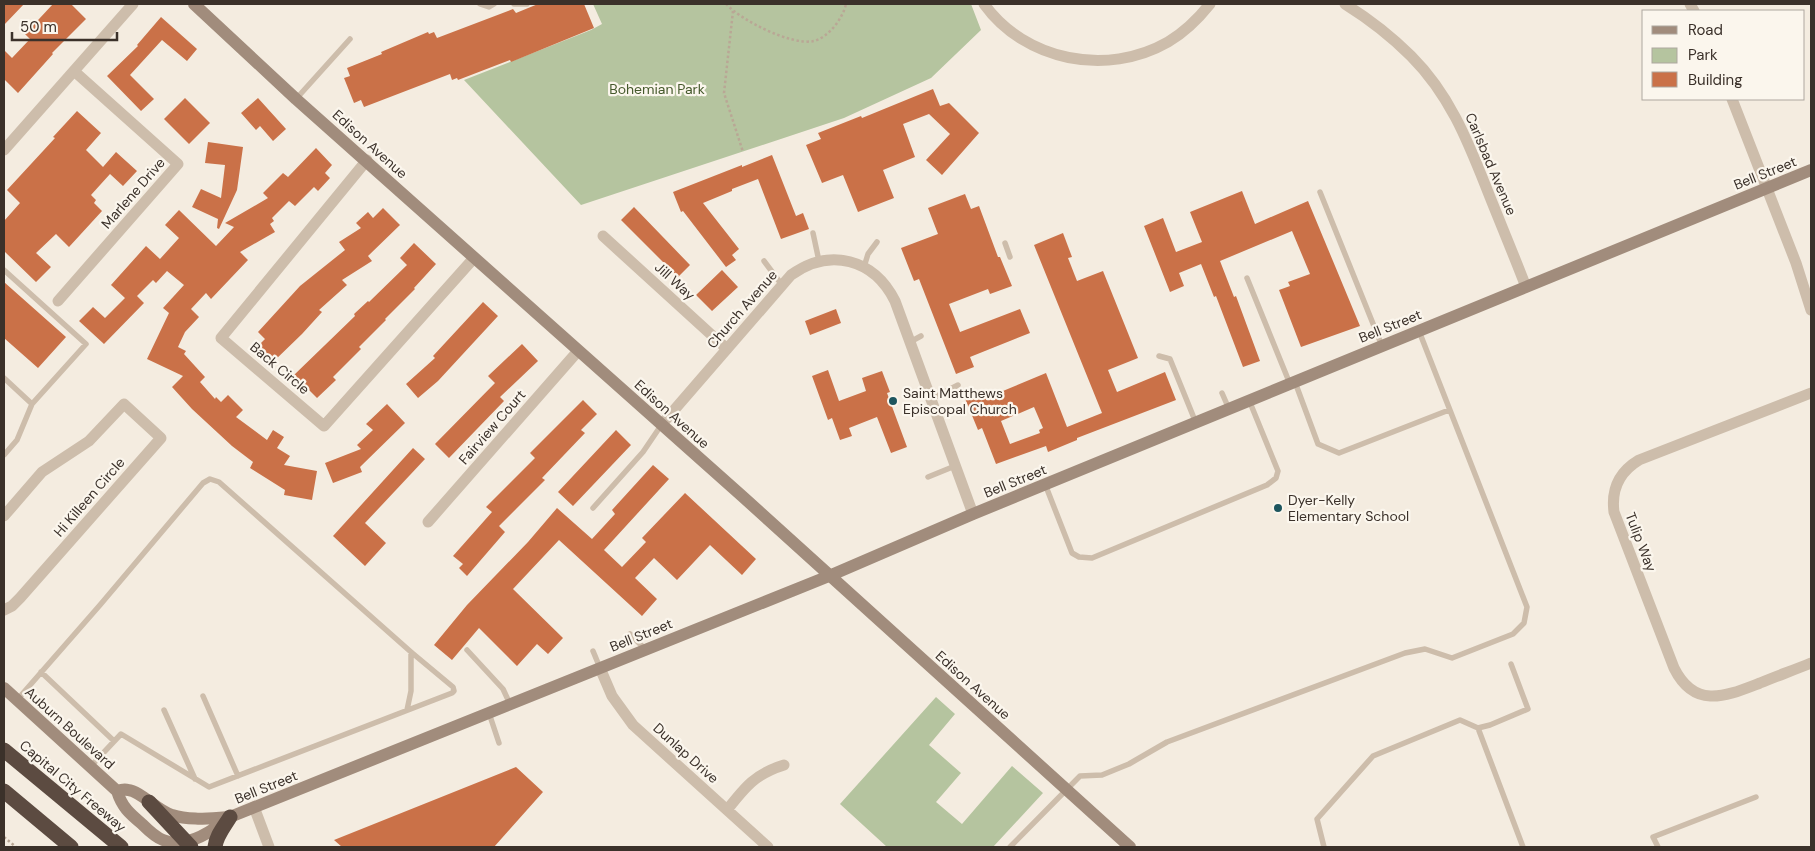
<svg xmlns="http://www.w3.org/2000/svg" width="1815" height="851" font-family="'DM Sans',sans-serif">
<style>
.green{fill:#b5c49f}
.building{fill:#ca7148;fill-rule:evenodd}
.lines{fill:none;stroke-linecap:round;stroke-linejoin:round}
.path{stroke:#b9a795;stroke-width:2.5;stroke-dasharray:2.5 2.5;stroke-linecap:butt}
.lane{stroke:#cdbdab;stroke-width:5.5}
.street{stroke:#cdbdab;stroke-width:11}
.secondary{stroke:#a18c7c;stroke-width:12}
.highway{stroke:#5c4b41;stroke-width:15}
.poi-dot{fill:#1d555e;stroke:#fbf6ed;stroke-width:2}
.labels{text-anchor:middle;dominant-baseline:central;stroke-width:4.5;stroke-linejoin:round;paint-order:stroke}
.park-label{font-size:14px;fill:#465a2d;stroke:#fbf6ed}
.street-label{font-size:14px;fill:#3b312a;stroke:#fbf6ed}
.poi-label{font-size:14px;fill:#3b312a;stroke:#fbf6ed;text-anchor:start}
</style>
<rect width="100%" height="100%" fill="#f4ece0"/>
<path class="green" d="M593 4H971L981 30 931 78 844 118 581 205 464 80 591 30 602 24Z
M936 697 955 714 929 745 961 773 936 802 962 824 1012 766 1043 793 993 847H887L840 804Z"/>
<path class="building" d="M4 4H24L4 25Z
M53 4H71L86 19 52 53 53 54 18 93 4 79V50L12 58 30 39 25 34Z
M538 4H584L594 28 511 62 510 60 458 80 457 78 452 80 450 74 364 107 361 100 354 103 344 78 350 76 347 68 382 54 381 52 428 32 429 34 434 32 437 38 513 9 516 13Z
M161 17 197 49 187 61 162 40 130 75 154 99 141 111 107 76 138 46 137 45Z
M933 89 940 106 949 103 979 133 942 175 926 160 950 134 929 114 903 124 915 157 883 170 894 198 858 212 843 175 822 183 806 145 821 139 818 133 861 116 862 118Z
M185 98 210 123 189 144 164 119Z
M258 98 286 129 273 141 260 126 256 130 241 113Z
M77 111 101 133 86 150 103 167 116 152 137 171 123 186 110 174 91 195 96 200 94 203 102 211 69 247 56 234 36 253 51 267 36 282 4 251V221L20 203 7 190 55 138 53 137Z
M208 142 243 147 237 190 219 229 217 228 218 219 192 207 201 189 221 198 225 165 205 163Z
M316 148 332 165 325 173 330 178 318 191 314 187 295 206 289 201 272 218 274 221 270 224 275 232 240 252 248 260 211 299 206 293 191 309 199 317 185 332 178 347 186 351 184 354 205 377 200 382 215 399 216 397 221 402 228 395 243 410 236 417 267 440 273 430 284 437 277 448 290 456 284 465 317 471 312 500 284 495 285 490 250 468 253 462 232 446 192 409 172 387 183 376 147 359 169 313 163 308 184 285 167 271 156 283 153 280 137 296 144 303 104 344 79 321 93 307 105 318 125 298 111 285 146 246 160 259 179 238 165 225 179 210 216 246 234 227 225 223 268 198 263 193 283 173 288 177Z
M772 155 796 216 803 213 809 229 781 239 758 179 732 189V191L703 203 739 249 732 255 736 260 726 267 683 211 681 212 673 192 742 165V167Z
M1242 191 1255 224 1308 201 1360 326 1301 347 1279 290 1290 286 1288 282 1310 274 1292 231 1220 261 1234 297 1236 296 1260 361 1243 367 1216 296 1214 297 1201 264 1179 273 1184 286 1170 292 1144 226 1163 218 1176 252 1202 242 1190 212Z
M965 194 971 209 979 206 998 257H1000L1012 286 990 294 988 289 949 304 960 332 1020 309 1030 333 970 357 974 367 956 374 919 279 914 281 901 248 938 234 928 208Z
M634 207 690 265 678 277 621 220Z
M383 208 400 225 368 256 372 261 342 280 347 285 319 310 322 312 302 334 272 363 257 347 265 339 258 332 300 286 345 250 339 242 361 228 356 223 368 212 373 218Z
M1063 233 1072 257 1068 258 1077 281 1103 271 1138 358 1108 370 1117 392 1165 372 1176 400 1077 438V440L1048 452 1046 446 996 464 982 428 978 430 964 396 982 389 986 398 1046 373 1067 427 1102 413 1034 245ZM1034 407 1043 428 1039 430 1040 433 1010 444 1001 421Z
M414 243 436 264 414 288 415 289 385 319 386 320 359 347 361 349 333 377 336 380 317 398 294 375 355 316 354 314 368 301 369 302 407 265 400 258Z
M722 270 738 287 712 311 696 295Z
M4 282 66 337 38 368 4 338Z
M483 302 498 316 438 381 418 398 406 384 435 358 433 356Z
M836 309 841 323 810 335 805 321Z
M522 344 538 361 500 397 504 401 449 458 435 444 495 383 488 376Z
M828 370 839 401 866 391 862 378 882 371 890 392 887 393 907 447 891 453 877 417 849 428 852 436 840 440 832 418 828 420 812 376Z
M583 400 597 414 581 430 585 433 542 478 545 480 499 526 505 532 467 576 459 568 463 564 453 556 492 512 486 507 535 458 530 453Z
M387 404 405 423 360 467 362 472 333 483 325 463 361 449 357 445 373 430 366 424Z
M616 430 631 445 573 506 558 492Z
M413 448 425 459 365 523 386 543 365 566 333 536Z
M653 465 669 479 604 550 622 567 646 542 642 538 685 493 756 559 742 575 710 545 677 580 654 558 635 578 657 599 642 616 559 540 513 589 563 638 548 654 537 644 517 666 479 628 452 660 434 645 467 605 528 542 557 508 592 539 615 514 612 510Z
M516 767 543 792 494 847H342L334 840Z"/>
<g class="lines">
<path class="path" d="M726 4C741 20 791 46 814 41 829 37 843 18 846 4
M733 11 724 93 743 152
M4 837 16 847"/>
<path class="lane" d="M480 4 489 7 494 4
M514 4H527
M296 99 350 39
M1320 192 1382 346
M813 233 819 261
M1005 243 1010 257
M764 261 782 285
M864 267 868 254 877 242
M4 270 86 344 32 404 4 378
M1247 278 1290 384
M910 342 921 336
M1159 356 1170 359 1196 423
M1295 382 1318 444 1339 453 1449 410
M1222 393 1229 409
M931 399 958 385
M4 455 17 440 32 404
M928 477 955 466
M1045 484 1072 553 1079 557 1092 558 1267 485 1276 478 1278 471 1249 400
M593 508 643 452 662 424
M630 634 646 650
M467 650 503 689 510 704
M593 651 600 668
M41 672 114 741
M203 696 238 776
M17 700 100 605 203 483 210 479 219 482 411 652 453 687 454 691 452 693 209 787 121 734 91 766
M164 710 195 779
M407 710 411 691V652
M489 713 499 743
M1478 728 1523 847
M1010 847 1080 776 1102 775 1129 764 1167 742 1405 653 1425 649 1452 658 1513 634 1524 623 1527 607 1419 331
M1324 847 1317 819 1373 756 1460 720 1478 728 1490 725 1528 709 1511 664
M1658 847 1653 837 1756 797"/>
<path class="street" d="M984 4C1025 61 1107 77 1168 42 1185 32 1198 19 1210 4
M1345 4C1369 19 1391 36 1411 56 1449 94 1467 139 1486 187 1499 220 1513 253 1526 287
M1690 4 1694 11
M1732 99 1796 263 1811 310
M4 150 133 4
M367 160 221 338 324 426 474 258
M603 236 727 349
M58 301 178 164 74 71
M1811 393 1639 460C1619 472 1611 489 1614 512L1674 668C1695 710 1726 696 1760 683 1777 676 1794 670 1811 663
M662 424 791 275C830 247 874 259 895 301L973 514
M4 516 42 472 89 441 124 404 161 438 20 598 12 606 4 610
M428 522 578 351
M600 668 612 696 633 725 768 847
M254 807 269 847
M727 810C745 787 755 774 784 765"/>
<path class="secondary" d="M194 4 296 99 742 496 1130 847
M4 688 117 791C122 807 129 813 142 824 148 830 155 837 163 840 186 850 213 831 230 817L829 576 973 514 1811 170
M117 791C120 790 125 789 128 790 141 791 157 811 172 815 190 821 211 818 230 817"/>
<path class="highway" d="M4 750 121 847
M4 791 71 847
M149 802 191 847
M215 847C216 836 224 827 230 817"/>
</g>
<g class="poi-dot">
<circle cx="893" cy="401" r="5"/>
<circle cx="1278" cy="508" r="5"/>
</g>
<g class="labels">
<g class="park-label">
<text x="657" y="89">Bohemian Park</text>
</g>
<g class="street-label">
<text transform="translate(370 144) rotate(42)">Edison Avenue</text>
<text transform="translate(1491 164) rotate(67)">Carlsbad Avenue</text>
<text transform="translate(1765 173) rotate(-22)">Bell Street</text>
<text transform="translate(133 193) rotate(-49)">Marlene Drive</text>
<text transform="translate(675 281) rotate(42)">Jill Way</text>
<text transform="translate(742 309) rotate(-49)">Church Avenue</text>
<text transform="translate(1390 326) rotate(-22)">Bell Street</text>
<text transform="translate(280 368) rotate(40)">Back Circle</text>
<text transform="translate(672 414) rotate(42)">Edison Avenue</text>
<text transform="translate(492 427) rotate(-49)">Fairview Court</text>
<text transform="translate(1015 481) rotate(-22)">Bell Street</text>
<text transform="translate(89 497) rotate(-49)">Hi Killeen Circle</text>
<text transform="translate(1641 542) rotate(69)">Tulip Way</text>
<text transform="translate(641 635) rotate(-22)">Bell Street</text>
<text transform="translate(973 685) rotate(42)">Edison Avenue</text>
<text transform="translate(70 728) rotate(42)">Auburn Boulevard</text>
<text transform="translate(686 753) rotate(42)">Dunlap Drive</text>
<text transform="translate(73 786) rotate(40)">Capital City Freeway</text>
<text transform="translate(266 787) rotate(-22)">Bell Street</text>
</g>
<g class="poi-label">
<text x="903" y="393">Saint Matthews<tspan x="903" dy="16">Episcopal Church</tspan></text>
<text x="1288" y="500">Dyer-Kelly<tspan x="1288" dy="16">Elementary School</tspan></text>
</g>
</g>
<rect width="1815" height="851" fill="none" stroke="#3b312a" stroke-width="10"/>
<rect x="1642" y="10" width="162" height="90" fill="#fbf6ed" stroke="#aea79f"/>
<rect x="1652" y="26" width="25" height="8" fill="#a18c7c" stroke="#aea79f"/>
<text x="1688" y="35" font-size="15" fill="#3b312a">Road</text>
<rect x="1652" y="48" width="25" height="15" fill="#b5c49f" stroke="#aea79f"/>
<text x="1688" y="60" font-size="15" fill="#3b312a">Park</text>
<rect x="1652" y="72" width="25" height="15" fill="#ca7148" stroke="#aea79f"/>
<text x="1688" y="85" font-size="15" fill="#3b312a">Building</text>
<path d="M12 32v8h105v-8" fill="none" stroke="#3b312a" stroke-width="2.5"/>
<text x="20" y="32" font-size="15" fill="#3b312a" stroke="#fbf6ed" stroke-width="4" paint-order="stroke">50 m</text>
</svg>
